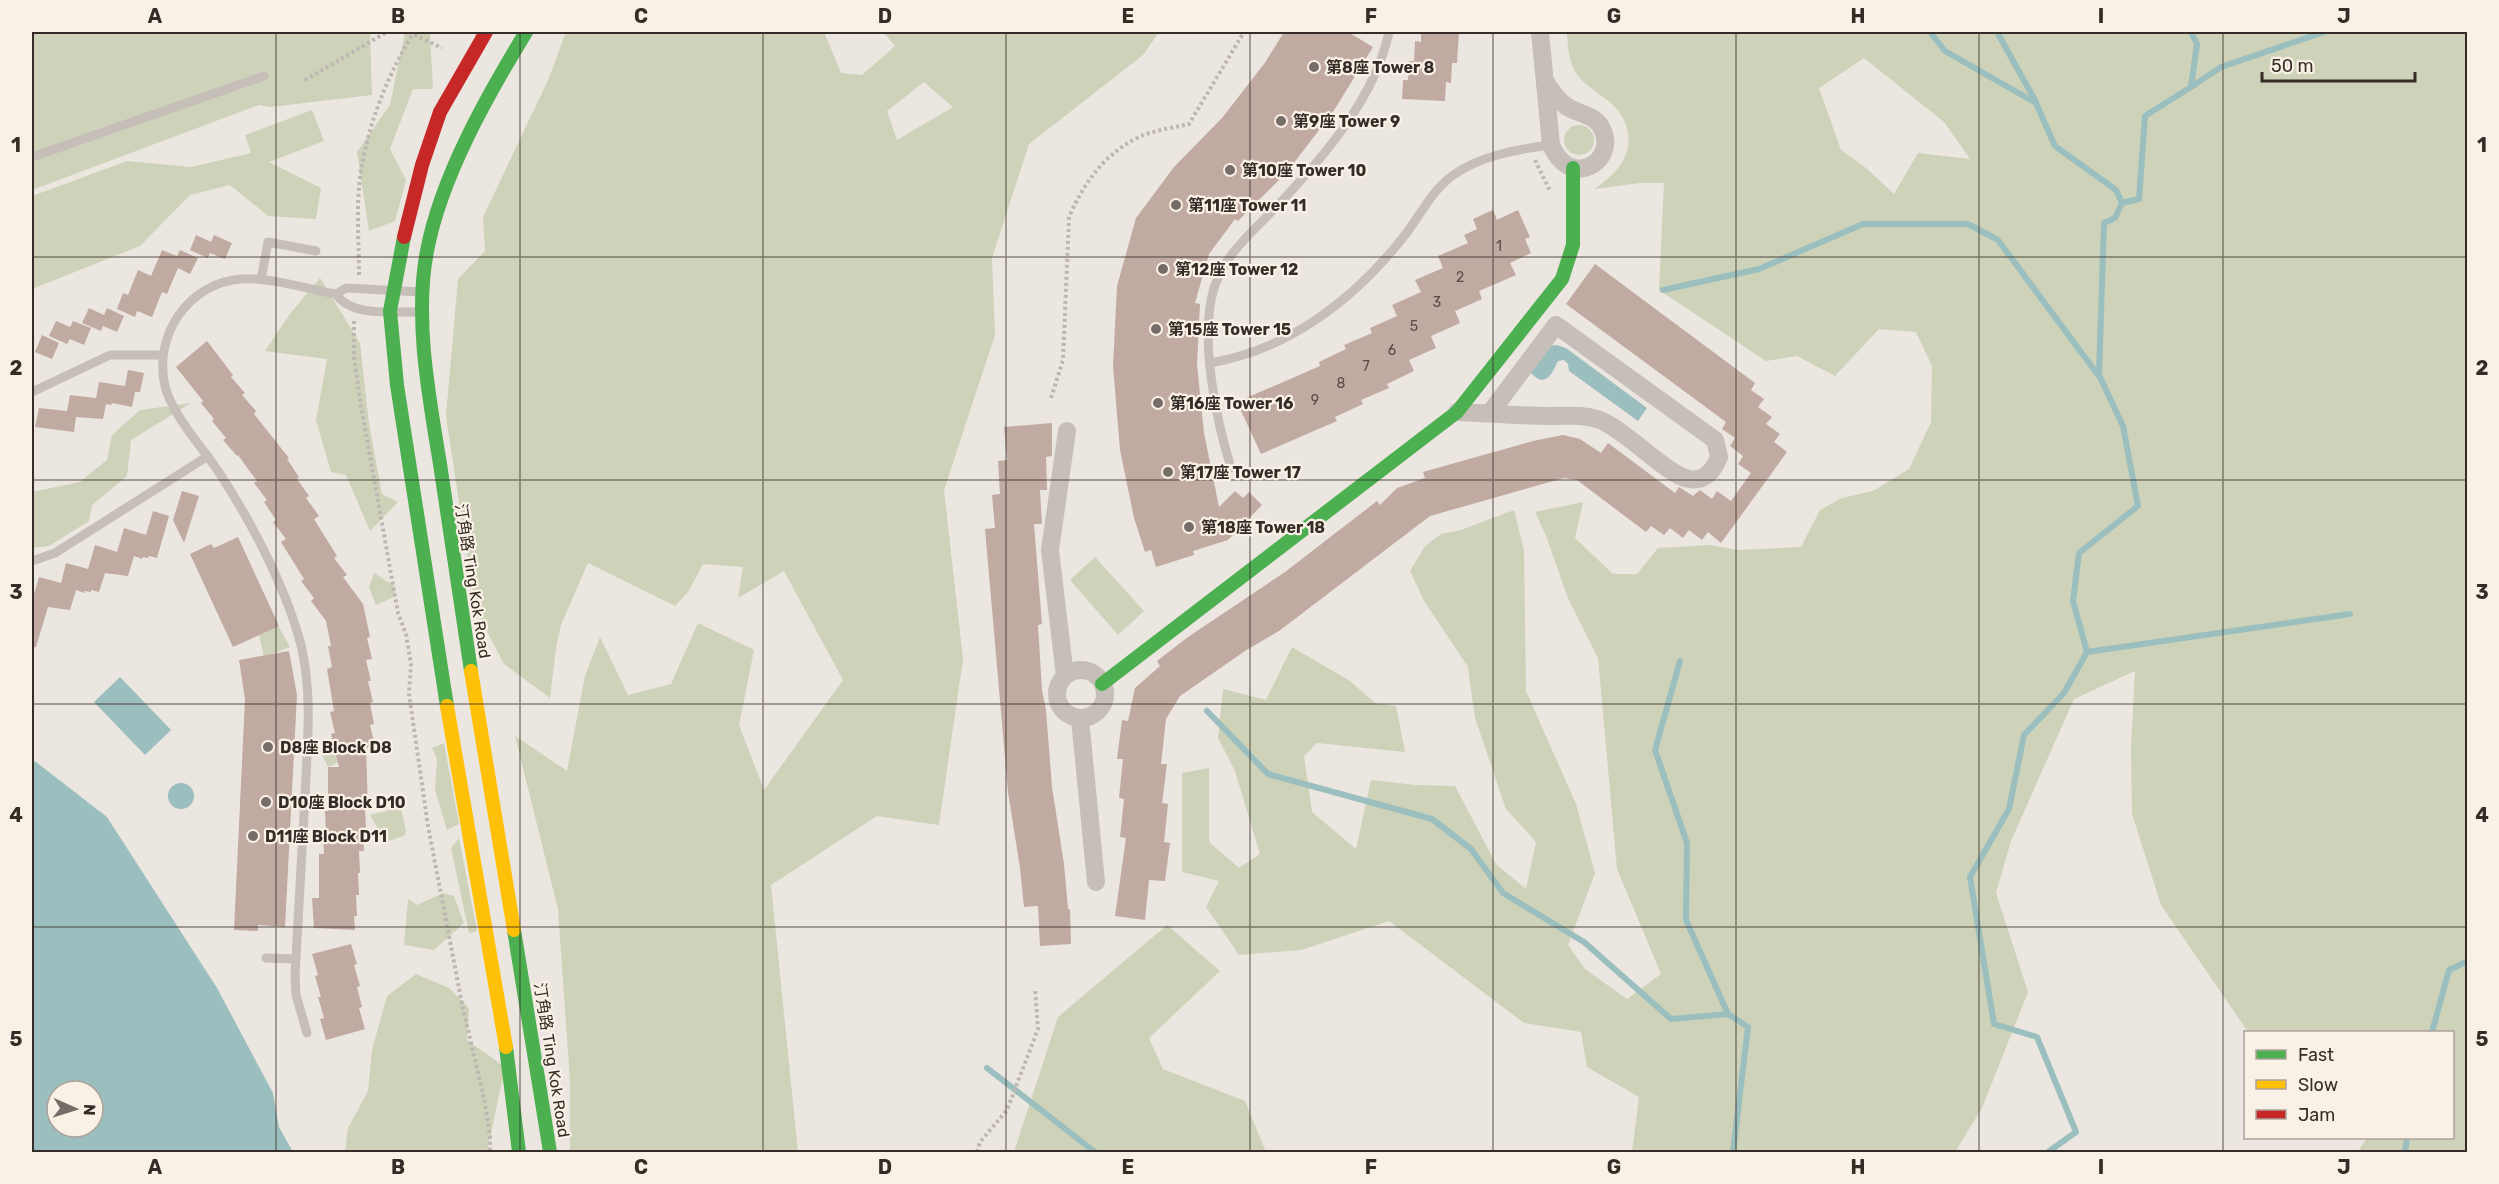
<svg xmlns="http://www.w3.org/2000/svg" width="2499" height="1184" font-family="Rubik,'Noto Sans TC',sans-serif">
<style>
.green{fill:#cdd2b9;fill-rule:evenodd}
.water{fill:#9bbfbe;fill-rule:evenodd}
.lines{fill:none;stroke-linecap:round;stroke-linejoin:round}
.stream{stroke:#9bbfbe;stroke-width:6}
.building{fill:#c1aaa1}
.path{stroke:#beb7b1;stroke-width:4;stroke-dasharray:3 3;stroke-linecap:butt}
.lane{stroke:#c6beb8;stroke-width:9}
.street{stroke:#c6beb8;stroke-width:18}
.fast{stroke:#4caf50;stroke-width:14}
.slow{stroke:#ffc107;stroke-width:14}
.jam{stroke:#c62828;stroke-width:14}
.grid{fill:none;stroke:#362c27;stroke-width:1.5;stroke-opacity:0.55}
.poi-dot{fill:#766d68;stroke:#faf1e6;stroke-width:2}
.labels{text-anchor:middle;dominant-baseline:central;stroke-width:4.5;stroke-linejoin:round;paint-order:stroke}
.number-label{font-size:14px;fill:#594c46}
.poi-label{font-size:16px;font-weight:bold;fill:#362c27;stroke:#faf1e6;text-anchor:start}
.street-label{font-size:16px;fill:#362c27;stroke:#faf1e6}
.neatline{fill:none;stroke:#362c27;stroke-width:2}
.grid-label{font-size:20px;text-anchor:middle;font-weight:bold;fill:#362c27}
</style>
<rect width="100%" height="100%" fill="#ece6e0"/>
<path class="green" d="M32 32H370L372 95 270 107 259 105 32 190Z
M405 32H430L433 89H413L390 149 406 180 395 221 369 231 357 152 390 105Z
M566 32H824L841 73 862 75 895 46 883 32H1159L1143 55 1029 144 992 258 995 335 944 490 963 659 939 825 877 816 771 885 798 1152H570V1081L558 909 515 736 567 771 585 676 600 637 628 695 671 684 698 623 754 650 739 725 764 790 843 680 784 571 738 598 743 567 703 564 688 592 675 606 588 563 561 625 556 648 550 698 504 664 475 608 446 416 458 279 485 251 483 217 549 78ZM924 82 953 107 897 140 887 111Z
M1567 32H2467V1152H2358L2367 1138H2452V1032H2248L2161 905 2132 814 2131 748 2135 671 2074 699 2011 841 1996 893 2028 992 1982 1108 1955 1152H1632L1639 1097 1587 1067 1581 1032 1524 1023 1389 921 1301 950 1239 955 1206 907 1219 881 1182 872V773L1209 768V842L1239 868 1260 854 1235 771 1218 738 1223 689 1266 700 1292 647 1350 681 1375 703 1396 706 1405 752 1317 743 1304 756 1312 812 1356 849 1371 780 1415 785 1455 786 1496 864 1526 889 1536 842 1506 809 1475 718 1468 667 1424 601 1410 571 1425 546 1441 534 1461 530 1514 510 1524 550 1526 691 1576 804 1595 873 1568 945 1585 969 1627 999 1661 974 1617 869 1598 658 1568 598 1546 536 1535 512 1583 502 1575 538 1613 574H1637L1658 548 1709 545 1739 550 1801 547 1820 510 1842 498 1873 491 1909 469 1931 422 1932 366 1916 332 1879 329 1835 376 1797 356 1766 361 1659 290 1664 183H1640L1594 189C1622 172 1641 143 1619 112 1608 97 1589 90 1578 76 1568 63 1568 46 1567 32ZM1864 58 1944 122 1970 159 1918 153 1894 194 1866 168 1841 150 1819 88Z
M312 110 324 141 269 162 321 188 316 219 268 216 230 185 190 195 140 246 32 289V196L127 161 191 167 251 153 245 135Z
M1564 140a15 15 0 1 1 30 0a15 15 0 1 1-30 0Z
M320 278 360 343 369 424 382 494 398 502 370 531 346 475 331 472 316 420 327 359 265 351 290 314Z
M191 403 131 440 127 476 92 505 89 521 49 546 32 548V492L80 482 107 460 112 435 140 410Z
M1095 557 1144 611 1118 635 1070 580Z
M374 573 394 586 396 596 376 605 369 587Z
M276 622 290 647 264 657 258 630Z
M334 743 339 762 328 767 320 751Z
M444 743 459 824 447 830 435 790 437 759 432 748Z
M401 807 406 831 404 836 385 842 370 815Z
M459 838 477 931 469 933 451 848Z
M443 893 454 896 464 923 434 950 404 945 408 899 417 905Z
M1167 925 1220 971 1149 1038 1163 1069 1245 1101 1266 1152H1014L1058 1017Z
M416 974 449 988 469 1008 467 1040 505 1067 487 1152H345L348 1128 368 1091 372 1050 387 996Z"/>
<path class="water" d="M1557 345 1566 348 1647 408 1638 421 1569 371 1568 364 1564 360 1558 361C1552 373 1546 390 1530 372L1548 346Z
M120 677 171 730 145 755 94 702Z
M32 761 36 762 107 817 217 988 273 1093 279 1127 293 1152H32ZM57 1091H93V1127H57Z
M168 796a13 13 0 1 1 26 0a13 13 0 1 1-26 0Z"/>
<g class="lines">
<path class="stream" d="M1930 32 1945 51 2036 103 2055 146 2116 190 2122 203 2115 218 2104 223 2099 375 2123 426 2138 506 2079 553 2073 601 2087 652 2064 693 2024 735 2009 809 1970 877 1994 1024 2037 1037 2076 1132 2048 1152
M1997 32 2036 102
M2191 87 2221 67 2324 32
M2122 203 2139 199 2145 116 2191 87 2197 44 2191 32
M1663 290 1759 269 1863 224H1968L1998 240 2098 375
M2087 652 2350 614
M1680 661 1655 750 1687 843 1686 920 1728 1014 1748 1027 1733 1152
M1207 711 1268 774 1432 819 1471 849 1503 893 1584 942 1671 1019 1728 1014
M2432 1032 2449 970 2468 961
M987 1068 1095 1152
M2405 1152 2407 1138"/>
</g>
<path class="building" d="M1284 32H1348L1373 47 1333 112 1286 173 1238 221 1235 219 1209 254 1195 303 1200 304 1197 364 1204 433 1219 507 1235 491 1243 498 1249 492 1262 505 1228 540 1193 551 1194 555 1156 567 1151 550 1145 552 1134 518 1120 450 1113 366 1117 286 1136 218 1174 167 1222 118 1264 64Z
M1421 32H1459L1457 63H1452L1451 83 1446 82 1445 101 1402 99 1403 80H1408L1409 61H1414L1415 41 1421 42Z
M1493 210 1497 220 1518 210 1530 237 1525 239 1531 253 1510 263 1516 275 1479 291 1482 299 1455 311 1460 323 1431 336 1436 348 1409 360 1414 371 1387 384 1389 388 1361 400 1363 404 1335 417 1337 421 1261 454 1237 402 1320 366 1319 362 1346 349 1344 345 1372 333 1370 328 1397 316 1392 305 1421 292 1415 280 1443 268 1438 256 1468 243 1464 235 1477 229 1473 219Z
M196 235 211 242 214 235 232 243 225 259 210 253 208 258 190 250Z
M162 250 177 256 180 250 198 258 190 274 178 268 167 294 162 292 152 317 137 311 135 317 117 309 123 293 128 295 138 270 151 276Z
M1595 264 1755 383 1751 390 1764 399 1758 407 1772 417 1766 424 1780 434 1774 442 1787 452 1745 510 1721 543 1708 532 1702 540 1689 530 1683 538 1670 528 1664 535 1651 526 1646 532 1577 480 1564 478 1430 516 1279 631 1245 651 1180 696 1166 719 1161 764H1167L1162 803 1168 804 1164 842 1170 843 1165 881 1149 880 1145 920 1115 916 1126 838 1120 837 1124 799 1119 798 1123 759H1117L1122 720 1128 721 1135 688 1160 666 1157 661 1188 637 1285 572 1377 501 1380 505 1397 488 1425 478 1423 472 1533 441 1563 435 1580 439 1601 453 1608 443 1675 493 1679 487 1693 496 1700 490 1712 499 1717 491 1731 501 1751 473 1738 464 1743 456 1730 446 1735 438 1722 429 1726 422 1566 304Z
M89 308 104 315 107 308 124 316 117 332 103 326 101 331 82 323Z
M56 321 70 327 73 321 91 328 84 345 70 339 67 344 49 336Z
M42 335 59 343 52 359 35 352Z
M207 341 233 375 231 377 245 393 242 395 256 411 254 414 289 458 287 459 299 477 297 479 309 496 306 498 319 516 314 519 337 556 334 558 347 575 343 577 363 604 370 637 367 638 372 659 366 660 371 681H368L373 702 370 703 374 724 370 725 375 746 366 748 368 808H365L366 829 363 830 364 851H359L360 873H358L359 895H356L357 916H354L355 930 314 928 312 898H319V854H324L323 833 326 832 325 811H328V767H339L331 734 335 733 330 712 334 711 327 669 332 667 328 646H331L326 621 311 601 314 598 301 581 304 579 281 542 286 539 273 522 276 520 264 502 267 500 254 483 257 481 238 455 237 456 223 440 226 438 212 421 214 419 201 403 203 401 176 367Z
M128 370 144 373 140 392H135L132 407 112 403 111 405 106 404 103 419 76 417 74 432 35 427 39 408 67 411 70 395 96 398 99 382 125 386Z
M1052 423V456L1046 457 1047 490H1040L1042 524H1034L1042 624 1038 625 1042 690 1046 710 1052 787 1064 864 1068 909H1070L1071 944 1040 946 1038 906 1024 907 1020 868 1008 792 985 529 995 528 992 495 1000 494 998 461 1007 460 1004 427Z
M182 491 199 496 184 543 173 520Z
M153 511 169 516 157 558 149 556 148 558 143 557 142 559 134 556 128 576 105 573 99 592 91 590V592L85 591 84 593 76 590 70 610 48 607 36 647H32V601L39 577 61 583 66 563 88 569 95 545 117 552 124 528 146 535Z
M238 537 279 626 233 647 190 554 211 544 214 548Z
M289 651 297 695 285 927 258 925V931L234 930 245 699 239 660Z
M351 944 357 964 354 965 360 986 357 987 362 1007 359 1008 365 1029 326 1040 320 1019 324 1018 318 997H321L315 976 318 975 312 954Z"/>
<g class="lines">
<path class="path" d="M409 32 442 48
M305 80 387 32
M1535 160 1550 191
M359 275C359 243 356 209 360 178 367 126 387 76 414 32
M354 321V357L360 400 398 613 406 634 411 664 409 694 428 826 462 1004 485 1103 490 1136V1152
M1051 398 1063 360 1069 217C1084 183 1104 154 1139 137 1154 130 1173 128 1189 124L1244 32
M977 1152 980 1142 1007 1110 1038 1029 1035 989"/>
<path class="lane" d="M32 157 264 76
M261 280 268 242 316 251
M336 294 346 288 421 292
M1210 363C1288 350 1353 300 1401 240 1419 219 1429 193 1452 176 1479 156 1518 149 1551 145
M32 392 110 355H163
M1231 468C1216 419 1199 338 1214 288 1226 252 1253 232 1277 206 1323 158 1375 98 1389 32
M32 561 55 553 208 456
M266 958 296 959
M307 1033 296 995 295 975C298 916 302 857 305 798 307 747 313 696 301 645 286 588 252 523 220 474 203 448 172 415 165 386 153 335 189 282 242 279 270 277 307 289 336 294 352 318 395 311 421 312"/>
<path class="street" d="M1540 32 1551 145C1570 190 1616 162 1603 131 1597 114 1579 115 1566 106 1557 100 1551 91 1545 81
M1457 412C1488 413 1519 416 1550 416 1568 416 1583 414 1600 420 1627 431 1667 475 1689 479 1705 482 1714 470 1719 457L1715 440 1556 325 1490 413
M1057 694a24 24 0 1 1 48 0a24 24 0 1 1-48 0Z
M1065 676 1050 550 1067 431
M1080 719 1096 882"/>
<path class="fast" d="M404 237 390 311 397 385 447 706
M471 671C461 602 450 533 440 464 429 397 414 318 427 251 441 177 487 96 526 32
M1102 684 1457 412 1562 279 1573 245V168
M514 930 550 1152
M506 1047 519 1152"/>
<path class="slow" d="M471 671 514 930
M447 706 506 1047"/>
<path class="jam" d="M404 237 422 165 440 112 486 32"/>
</g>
<path class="grid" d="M276 32V1152M520 32V1152M763 32V1152M1006 32V1152M1250 32V1152M1493 32V1152M1736 32V1152M1979 32V1152M2223 32V1152M32 257H2468M32 480H2468M32 704H2468M32 927H2468"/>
<g class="poi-dot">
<circle cx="1314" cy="67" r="6"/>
<circle cx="1281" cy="121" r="6"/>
<circle cx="1230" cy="170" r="6"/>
<circle cx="1176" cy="205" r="6"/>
<circle cx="1163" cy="269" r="6"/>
<circle cx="1156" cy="329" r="6"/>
<circle cx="1158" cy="403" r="6"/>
<circle cx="1168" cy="472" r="6"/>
<circle cx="1189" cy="527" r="6"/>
<circle cx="268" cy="747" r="6"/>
<circle cx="266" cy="802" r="6"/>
<circle cx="253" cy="836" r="6"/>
</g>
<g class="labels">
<g class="number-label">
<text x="1499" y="246">1</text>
<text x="1460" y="277">2</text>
<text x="1437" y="302">3</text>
<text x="1414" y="326">5</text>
<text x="1392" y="350">6</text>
<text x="1366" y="366">7</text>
<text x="1341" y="383">8</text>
<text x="1315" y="400">9</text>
</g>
<g class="poi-label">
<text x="1326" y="67">第8座 Tower 8</text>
<text x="1293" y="121">第9座 Tower 9</text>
<text x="1242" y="170">第10座 Tower 10</text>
<text x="1188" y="205">第11座 Tower 11</text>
<text x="1175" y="269">第12座 Tower 12</text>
<text x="1168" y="329">第15座 Tower 15</text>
<text x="1170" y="403">第16座 Tower 16</text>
<text x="1180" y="472">第17座 Tower 17</text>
<text x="1201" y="527">第18座 Tower 18</text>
<text x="280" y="747">D8座 Block D8</text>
<text x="278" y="802">D10座 Block D10</text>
<text x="265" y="836">D11座 Block D11</text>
</g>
<g class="street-label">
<text transform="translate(473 581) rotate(81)">汀角路 Ting Kok Road</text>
<text transform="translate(552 1060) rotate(81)">汀角路 Ting Kok Road</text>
</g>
</g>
<rect width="2499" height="1184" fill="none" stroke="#faf1e6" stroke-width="66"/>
<rect x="2244" y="1031" width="210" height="108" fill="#faf1e6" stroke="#aca29a" stroke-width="1.5"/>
<rect x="2256" y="1050" width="30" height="9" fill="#4caf50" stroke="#aca29a" stroke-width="1.5"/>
<text x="2298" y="1061" font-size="18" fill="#362c27">Fast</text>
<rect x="2256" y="1080" width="30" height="9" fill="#ffc107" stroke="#aca29a" stroke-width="1.5"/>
<text x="2298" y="1091" font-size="18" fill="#362c27">Slow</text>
<rect x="2256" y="1110" width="30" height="9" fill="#c62828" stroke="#aca29a" stroke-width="1.5"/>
<text x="2298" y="1121" font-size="18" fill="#362c27">Jam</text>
<g transform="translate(75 1109) rotate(93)"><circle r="28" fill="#faf1e6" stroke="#aca29a" stroke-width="1.5"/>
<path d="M0-4.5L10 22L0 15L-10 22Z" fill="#766d68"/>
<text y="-9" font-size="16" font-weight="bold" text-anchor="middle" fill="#362c27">N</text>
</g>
<path d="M2262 72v9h153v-9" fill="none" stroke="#362c27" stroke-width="3"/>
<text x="2271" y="72" font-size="18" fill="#362c27" stroke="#faf1e6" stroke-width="4.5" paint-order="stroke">50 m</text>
<rect x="33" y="33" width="2433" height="1118" class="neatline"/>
<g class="grid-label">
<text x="155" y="23">A</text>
<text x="398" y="23">B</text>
<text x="641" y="23">C</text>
<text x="885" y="23">D</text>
<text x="1128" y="23">E</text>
<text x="1371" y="23">F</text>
<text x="1614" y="23">G</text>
<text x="1858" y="23">H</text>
<text x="2101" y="23">I</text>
<text x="2344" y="23">J</text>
<text x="16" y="152">1</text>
<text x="2482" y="152">1</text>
<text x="16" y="375">2</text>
<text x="2482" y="375">2</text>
<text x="16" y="599">3</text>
<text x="2482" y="599">3</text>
<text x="16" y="822">4</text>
<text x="2482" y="822">4</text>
<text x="16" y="1046">5</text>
<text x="2482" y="1046">5</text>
<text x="155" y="1174">A</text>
<text x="398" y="1174">B</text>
<text x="641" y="1174">C</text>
<text x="885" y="1174">D</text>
<text x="1128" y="1174">E</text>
<text x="1371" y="1174">F</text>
<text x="1614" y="1174">G</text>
<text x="1858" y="1174">H</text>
<text x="2101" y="1174">I</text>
<text x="2344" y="1174">J</text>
</g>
</svg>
